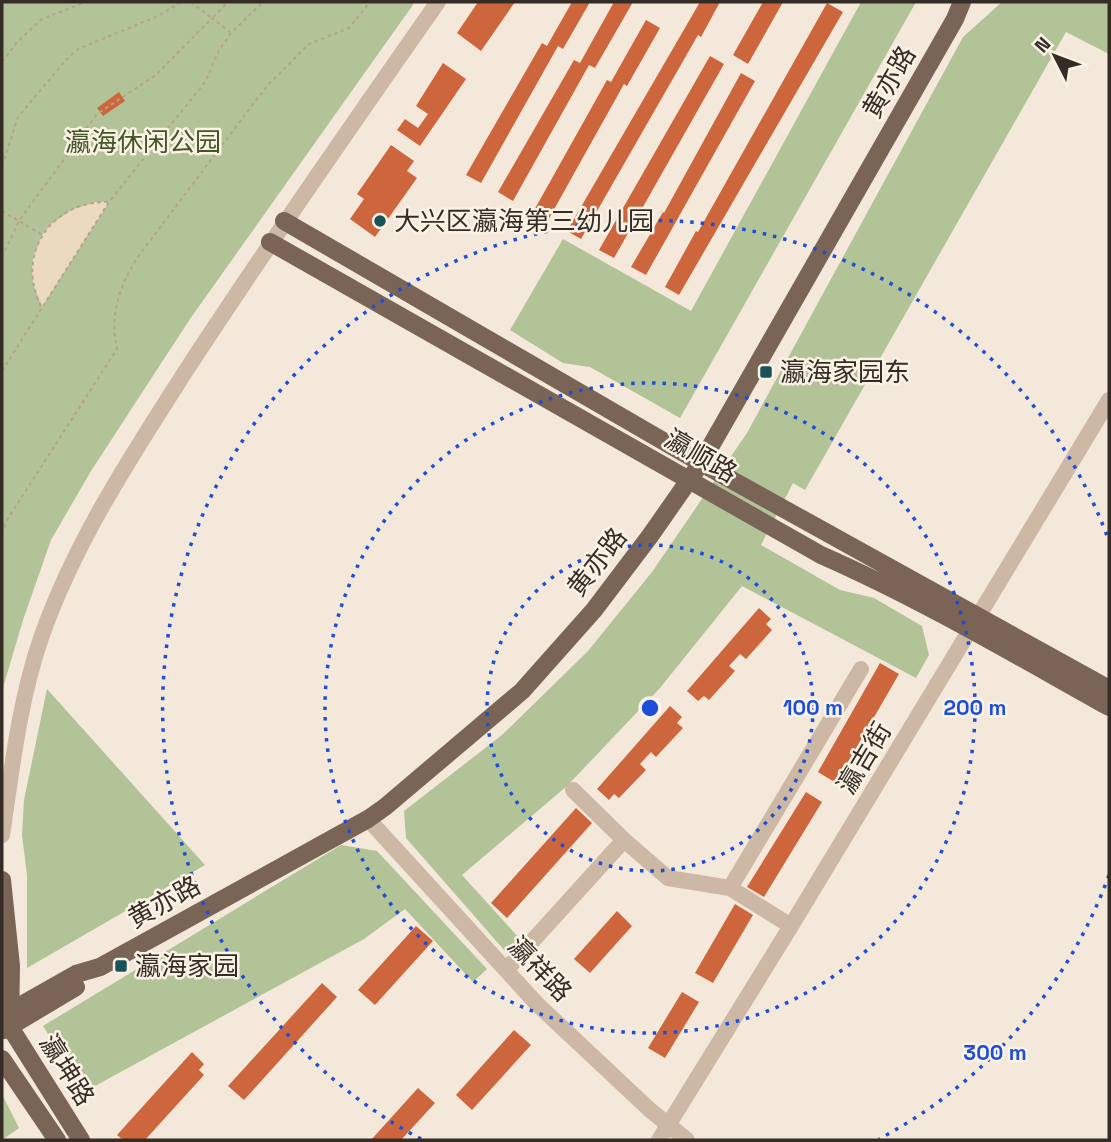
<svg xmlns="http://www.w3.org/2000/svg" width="1111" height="1142" font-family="'Space Grotesk','Noto Sans SC',sans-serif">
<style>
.green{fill:#b2c398}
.plaza{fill:#ecdabf}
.building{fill:#cd663c}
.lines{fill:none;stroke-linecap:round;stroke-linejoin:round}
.path{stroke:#b7a28e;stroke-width:2;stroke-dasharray:3.5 3.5;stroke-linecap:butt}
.minor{stroke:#ccb8a4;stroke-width:16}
.major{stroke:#7a6456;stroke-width:18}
.ring{fill:none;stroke:#1d4ed8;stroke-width:3.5;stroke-dasharray:3.5 7}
.poi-dot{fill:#19535a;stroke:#faf2e5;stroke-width:2.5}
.labels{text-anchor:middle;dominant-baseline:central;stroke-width:5;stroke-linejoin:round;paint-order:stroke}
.street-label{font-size:26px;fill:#362c26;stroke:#faf2e5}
.park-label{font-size:26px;fill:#435628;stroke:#faf2e5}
.poi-label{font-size:26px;fill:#362c26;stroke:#faf2e5;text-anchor:start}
.centre{fill:#1d4ed8;stroke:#faf2e5;stroke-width:3.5}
.ring-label{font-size:21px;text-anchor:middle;font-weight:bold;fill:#1d4ed8;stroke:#faf2e5;stroke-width:5;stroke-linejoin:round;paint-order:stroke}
</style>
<rect width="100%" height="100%" fill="#f3e8d9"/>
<path class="green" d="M2 2H415L190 319 91 471 51 540 23 620 2 691Z
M861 2H916L680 418 590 367 563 363 510 330 563 239 691 311Z
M1002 2H1109V54L1066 32 805 490 793 483 761 545 840 590 874 598 922 626 929 655 916 678 742 586 660 688 567 786 462 875 519 938 505 951 406 838 404 811 502 735 588 651 652 572 747 433 963 37Z
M47 689 205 865 27 968V875L22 835 24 800Z
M341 845 377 851 487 969 473 982 405 909 364 939 84 1092 43 1026Z
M2 1094 19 1128 2 1140Z"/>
<path class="plaza" d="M96 202H109L42 307 33 284 32 271 33 258 42 235 51 224 73 209Z"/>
<path class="building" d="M478 2H515L481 51 457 33Z
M572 2H590L563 49 558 46 481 183 466 175 542 43 547 46Z
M614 2H633L595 68 589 65 513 201 498 192 574 60 580 63Z
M700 2H720L701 37 698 35 581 239 567 231Z
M763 2H783L748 64 733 55Z
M827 3 843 12 679 295 665 287 696 231 698 232Z
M646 20 660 28 627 86 624 84 547 222 532 214 607 80 611 82Z
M710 56 724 64 614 258 599 250Z
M443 63 466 79 420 146 397 130 405 119 418 128 428 114 416 106Z
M741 73 755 81 646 275 631 267 663 212 664 213Z
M119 92 125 101 103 116 97 108Z
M391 145 414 161 407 171 417 178 375 237 350 219 364 199 357 194Z
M759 608 771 619 766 624 772 630 746 659 740 654 729 666 735 671 709 700 704 696 698 701 687 691Z
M880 663 899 674 836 783 818 772Z
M670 706 682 717 677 723 683 728 656 757 651 752 640 764 646 770 619 798 614 794 609 800 597 789Z
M806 792 822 802 764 897 747 887Z
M576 808 592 823 507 918 491 903Z
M735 904 753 915 713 983 695 973Z
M617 911 632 926 590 973 574 959Z
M416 926 433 941 375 1005 358 990Z
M322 983 337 997 244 1100 228 1086Z
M682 992 699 1002 665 1058 648 1048Z
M514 1030 531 1045 472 1110 456 1095Z
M192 1052 204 1064 199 1070 204 1075 145 1140H123L117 1135Z
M418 1088 435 1103 401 1140H371Z"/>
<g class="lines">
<path class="path" d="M191 2 212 18 228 2
M2 62 18 41 42 19 86 2
M2 166 18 117 66 60 78 49 158 16 181 2
M2 211 41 234
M2 257 19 221 97 114 156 75 212 18 230 32
M41 306C15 254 51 201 108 202
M2 371 109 202 205 82 218 52 231 33 263 2
M2 534 7 520 117 349C109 315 120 286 137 258L266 87 309 44 349 28 370 2"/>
<path class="minor" d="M573 790 624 840 668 878 730 888 791 926
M368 819 537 1004 650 1110 687 1140
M2 835C12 769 19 702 41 638 75 541 132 455 187 369 268 245 353 123 438 2
M730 888 861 669
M506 970 624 840
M659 1140 791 926 1109 400"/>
<path class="major" d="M284 221 701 463 1109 689
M270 242 821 555C921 599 1014 654 1109 707
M2 880 11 966 10 1027 81 1140
M2 1016 76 974 100 967 368 819 385 807 522 691 594 610 650 536 701 463 955 19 962 2
M4 1030 76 987
M2 1059 57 1140"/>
</g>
<g class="ring">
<circle cx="650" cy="708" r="163"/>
<circle cx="650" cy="708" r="325"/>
<path d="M1109 875A488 488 0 0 1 879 1139M421 1139A488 488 0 1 1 1109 541"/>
</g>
<g class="poi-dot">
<circle cx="380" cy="221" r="7"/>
<rect x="759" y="365" width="14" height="14" rx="3.5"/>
<rect x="114" y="959" width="14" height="14" rx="3.5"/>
</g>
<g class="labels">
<g class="street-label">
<text transform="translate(889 82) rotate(-60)">黄亦路</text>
<text transform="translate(701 456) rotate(30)">瀛顺路</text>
<text transform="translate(597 562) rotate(-52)">黄亦路</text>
<text transform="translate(864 758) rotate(-59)">瀛吉街</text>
<text transform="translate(164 902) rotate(-29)">黄亦路</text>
<text transform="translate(540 969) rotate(46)">瀛祥路</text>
<text transform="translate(67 1070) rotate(58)">瀛坤路</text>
</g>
<g class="park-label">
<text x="143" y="142">瀛海休闲公园</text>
</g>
<g class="poi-label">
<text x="394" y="221">大兴区瀛海第三幼儿园</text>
<text x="780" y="372">瀛海家园东</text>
<text x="135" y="966">瀛海家园</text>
</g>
</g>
<circle cx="650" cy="708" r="10" class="centre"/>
<g class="ring-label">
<text x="813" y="715">100 m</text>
<text x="975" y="715">200 m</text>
<text x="995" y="1060">300 m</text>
</g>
<rect width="1111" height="1142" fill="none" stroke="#362c26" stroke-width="7"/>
<g transform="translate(1055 56) rotate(312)" stroke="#faf2e5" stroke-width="5" paint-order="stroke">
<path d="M0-5L12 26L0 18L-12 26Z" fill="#362c26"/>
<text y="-10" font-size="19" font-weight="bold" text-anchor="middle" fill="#362c26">N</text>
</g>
</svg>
